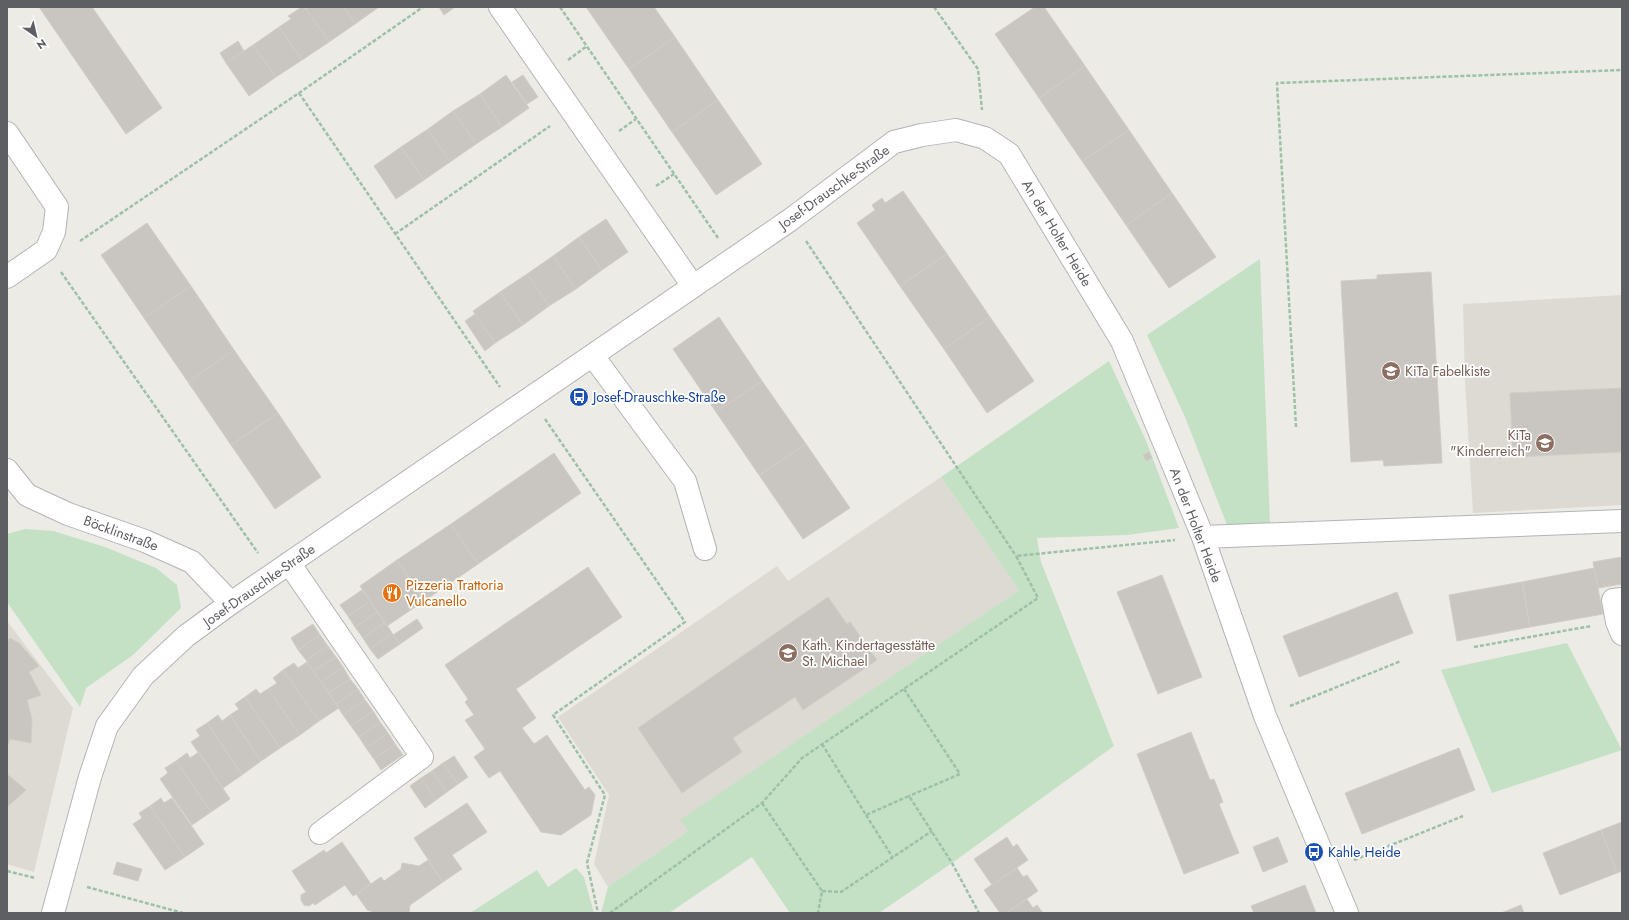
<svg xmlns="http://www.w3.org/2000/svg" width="1629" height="920" font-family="Jost,sans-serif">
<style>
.education{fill:#dddad3}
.green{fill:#c4e1c5}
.building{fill:#c9c6c1;stroke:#d1cdc4}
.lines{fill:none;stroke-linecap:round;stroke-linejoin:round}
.minor-casing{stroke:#b2b4b8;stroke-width:24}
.path{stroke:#9dc0a8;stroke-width:2.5;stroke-dasharray:4 2;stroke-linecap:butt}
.minor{stroke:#fff;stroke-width:22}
.labels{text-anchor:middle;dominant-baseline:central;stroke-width:3.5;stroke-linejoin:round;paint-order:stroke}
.street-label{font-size:14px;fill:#5d5f63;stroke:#fff}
.education-label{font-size:14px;fill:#785e54;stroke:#fff;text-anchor:start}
.transit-label{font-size:14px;fill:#164399;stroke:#fff;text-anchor:start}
.food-label{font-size:14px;fill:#c56008;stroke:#fff;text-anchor:start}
</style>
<rect width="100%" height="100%" fill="#edebe5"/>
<path class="education" d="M1622 295V505L1473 513 1465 381 1463 304Z
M941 477 1019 590 681 820 688 831 608 887 594 864 609 795 558 717 777 566 788 581Z
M7 621 73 708 34 872 7 864Z"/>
<path class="green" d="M1260 259 1270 524 1227 525 1185 417 1147 335Z
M1109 361 1147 443 1179 528 1127 535 1037 538 1041 562 1114 746 952 863 879 913H790L752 857 669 913H601L608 887 688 831 680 820 1019 590 941 477Z
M25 529 53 531 105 547 156 568 177 585 181 608 133 655 86 688 80 707 7 602V534Z
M1567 643 1622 750 1492 793 1441 670Z
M576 868 584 877 594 913H470L537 870 548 887Z"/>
<path class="building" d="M39 7H92L162 108 126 134Z
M302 7 306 9 329 42 302 60 279 27 291 19 288 16Z
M309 7H344L355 24 329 42 306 9Z
M344 7H379L355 24Z
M439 7H455L444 15Z
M586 7H654L675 37 629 69Z
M1035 7H1044L1085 66 1039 98 995 34Z
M279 27 302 60 276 77 253 45Z
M675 37 718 100 672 132 629 69Z
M238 41 244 51 226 63 220 53Z
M253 45 276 77 249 96 226 63Z
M1085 66 1129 130 1082 161 1039 98Z
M506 75 529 108 502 127 480 94Z
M523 75 538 97 527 104 512 82Z
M480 94 502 127 476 144 453 111Z
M718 100 762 164 716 195 672 132Z
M453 111 476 144 450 162 428 129Z
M428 129 450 162 424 180 401 147Z
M1129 130 1172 193 1126 225 1082 161Z
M401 147 424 180 396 199 374 166Z
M903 191 947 254 900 286 857 223 875 210 872 205 882 198 885 203Z
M1172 193 1216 257 1169 288 1126 225Z
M606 219 628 252 602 270 579 237Z
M147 223 191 286 144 318 101 255Z
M579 237 602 270 576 289 553 256Z
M947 254 990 317 944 349 900 286Z
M553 256 576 289 549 306 527 274Z
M1431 272 1442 463 1384 466 1383 460 1351 462 1341 281 1377 279V275Z
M527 274 549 306 523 325 500 292Z
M191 286 234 350 188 382 144 318Z
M500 292 523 325 495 343 473 311Z
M475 314 495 343 485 351 465 321Z
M719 317 762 381 716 412 673 349Z
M990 317 1034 381 987 413 944 349Z
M234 350 278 413 231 445 188 382Z
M762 381 806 444 759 475 716 412Z
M1622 388V452L1513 457 1510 393Z
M278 413 321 477 275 509 231 445Z
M806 444 850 508 803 539 759 475Z
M1149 452 1152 458 1146 461 1143 455Z
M554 453 581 493 478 564 451 524Z
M451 524 478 564 424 601 397 560Z
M1622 557V584L1598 588 1593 562Z
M397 560 424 601 387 626 360 586Z
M588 567 622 617 516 689 536 718 522 728 534 744 547 735 585 790 589 787 595 795 591 815 561 835 541 832 500 771 489 778 474 757 485 749 465 720 474 715 465 702 468 699 445 665Z
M1594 568 1603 614 1530 627 1522 582Z
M1162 575 1202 677 1158 694 1117 592Z
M1522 582 1530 627 1457 641 1449 595Z
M362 590 370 601 348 616 340 605Z
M1397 592 1413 633 1299 677 1283 636Z
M828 597 847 624 850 622 877 660 803 710 795 697 733 738 742 752 682 793 638 728Z
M370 601 377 612 355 627 348 616Z
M377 612 385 622 363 638 355 627Z
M417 619 423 628 400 644 393 635Z
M385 622 392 633 370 649 363 638Z
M313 624 320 635 298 650 291 638Z
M392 633 400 644 378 659 370 649Z
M320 635 328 646 306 660 298 650Z
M10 638 19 643 39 666 29 672 41 695 27 700 32 719 31 743 10 739 7 747V642Z
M328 646 336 657 313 671 306 660Z
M336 657 343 667 321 682 313 671Z
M307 662 339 708 319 721 283 670 294 663 298 668Z
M343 667 350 679 329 693 321 682Z
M283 670 319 721 300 735 268 689 277 683 273 678Z
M350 679 358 689 336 704 329 693Z
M256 689 260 694 268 689 300 735 280 748 245 697Z
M358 689 365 700 343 715 336 704Z
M245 697 280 748 261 761 230 715 239 709 235 704Z
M365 700 373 711 351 726 343 715Z
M373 711 380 722 359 737 351 726Z
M218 715 222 721 230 715 261 761 242 775 207 723Z
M380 722 388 733 366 748 359 737Z
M207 723 242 775 223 788 191 742 200 736 196 730Z
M1191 732 1210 780 1214 779 1223 802 1219 804 1239 853 1184 874 1137 754Z
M388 733 395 744 374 759 366 748Z
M395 744 403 755 381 770 374 759Z
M1459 748 1475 790 1362 834 1345 793Z
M199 752 230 799 211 812 176 761 187 753 190 758Z
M454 756 468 777 458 784 443 763Z
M176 761 211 812 192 825 160 779 168 773 165 768Z
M443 763 458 784 447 792 432 771Z
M432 771 447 792 436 800 421 778Z
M7 774 26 790 7 807Z
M421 778 436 800 425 808 410 786Z
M161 798 164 803 172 798 204 844 185 857 150 806Z
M467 803 487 832 452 855 462 869 443 882 414 838Z
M150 806 185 857 165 870 133 824 142 818 139 813Z
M1622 822V871L1617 873 1601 830Z
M1601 830 1617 873 1560 895 1543 853Z
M1007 837 1013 847 1017 844 1028 860 992 885 974 859Z
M1278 837 1288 862 1263 872 1253 847Z
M342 842 371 884 353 896 345 885 315 905 313 903 309 906 304 905 301 900V895L306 892 292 871 324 850 326 853Z
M428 860 443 882 410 905 409 913H372L370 910 368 911 356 894 381 877 384 881 401 869 402 863 419 866Z
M117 862 142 869 138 881 113 874Z
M1017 868 1023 877 1027 875 1038 891 1006 913H1000L984 890Z
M1305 885 1316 913H1254L1251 906Z
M1027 899 1033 908 1037 905 1043 913H1006Z
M1521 905 1524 913H1501Z"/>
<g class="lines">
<g class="minor-casing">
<path id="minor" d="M500 7 693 286
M7 133 57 207 54 232 46 250 7 277
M593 356 685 481 705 549
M7 470 27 495 68 514 145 541 192 562 231 603
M1203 537 1622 521
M289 563 422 757 320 833
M1622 599 1613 600 1617 622 1622 634
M53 913 90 777 107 726 143 676 186 636 231 603 790 220 894 142 922 135 956 130 985 138 1009 154 1122 341 1203 537 1265 716 1347 913"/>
</g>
<path class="path" d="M560 7 718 238
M934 7 978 69 982 110
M568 60 587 46
M299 93 500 387
M619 131 636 119
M656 186 674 174
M395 234 550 126
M80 241 299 93 423 7
M806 241 1016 556
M61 272 258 553
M545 419 685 622 553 715 605 795 587 863 598 913
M1296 427 1277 83 1622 70
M1474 647 1591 626
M904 689 960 774 909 796
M1290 706 1401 661
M822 744 866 815 909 796 952 863 979 913
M762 803 822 891 818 913
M866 815 893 858
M1354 860 1463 816
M7 871 35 878
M87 887 183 913
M822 891 841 892 932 831
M610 913 762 803 802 758 1038 598 1016 556 1175 540"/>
<use href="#minor" class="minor"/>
</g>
<defs>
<g id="school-disc" transform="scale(1)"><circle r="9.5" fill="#8d6e63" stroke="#fff"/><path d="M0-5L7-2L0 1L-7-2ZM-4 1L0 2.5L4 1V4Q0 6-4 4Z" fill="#fff"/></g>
<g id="bus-disc" transform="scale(1)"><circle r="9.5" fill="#1a4fb4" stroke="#fff"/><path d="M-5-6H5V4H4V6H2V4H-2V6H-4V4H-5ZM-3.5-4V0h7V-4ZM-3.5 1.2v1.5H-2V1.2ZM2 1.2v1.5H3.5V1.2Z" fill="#fff"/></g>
<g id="restaurant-disc" transform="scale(1)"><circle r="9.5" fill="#e8710a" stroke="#fff"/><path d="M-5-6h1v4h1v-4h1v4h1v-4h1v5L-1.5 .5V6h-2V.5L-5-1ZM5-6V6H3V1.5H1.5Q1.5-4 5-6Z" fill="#fff"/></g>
</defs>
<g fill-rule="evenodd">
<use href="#school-disc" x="1391" y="371"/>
<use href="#bus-disc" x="579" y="397"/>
<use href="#school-disc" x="1545" y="443"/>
<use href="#restaurant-disc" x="392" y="593"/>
<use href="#school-disc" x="788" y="653"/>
<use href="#bus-disc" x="1314" y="852"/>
</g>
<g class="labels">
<g class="street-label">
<text transform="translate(834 187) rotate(-36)">Josef-Drauschke-Straße</text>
<text transform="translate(1057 233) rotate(59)">An der Holter Heide</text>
<text transform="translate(1196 525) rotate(69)">An der Holter Heide</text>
<text transform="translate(121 533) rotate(20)">Böcklinstraße</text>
<text transform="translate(259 585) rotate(-35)">Josef-Drauschke-Straße</text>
</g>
<g class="education-label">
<text x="1405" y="371">KiTa Fabelkiste</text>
<text x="1531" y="435" text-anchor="end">KiTa<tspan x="1531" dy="16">"Kinderreich"</tspan></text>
<text x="802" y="645">Kath. Kindertagesstätte<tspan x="802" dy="16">St. Michael</tspan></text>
</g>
<g class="transit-label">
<text x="593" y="397">Josef-Drauschke-Straße</text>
<text x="1328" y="852">Kahle Heide</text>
</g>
<g class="food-label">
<text x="406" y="585">Pizzeria Trattoria<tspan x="406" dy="16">Vulcanello</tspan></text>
</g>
</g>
<rect width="1629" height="920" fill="none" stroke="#5d5f63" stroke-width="16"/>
<g transform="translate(36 36) rotate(146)" stroke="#ffffff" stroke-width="3" paint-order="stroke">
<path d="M0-3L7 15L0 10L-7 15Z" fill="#5d5f63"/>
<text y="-6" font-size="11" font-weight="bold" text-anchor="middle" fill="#5d5f63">N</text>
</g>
</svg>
